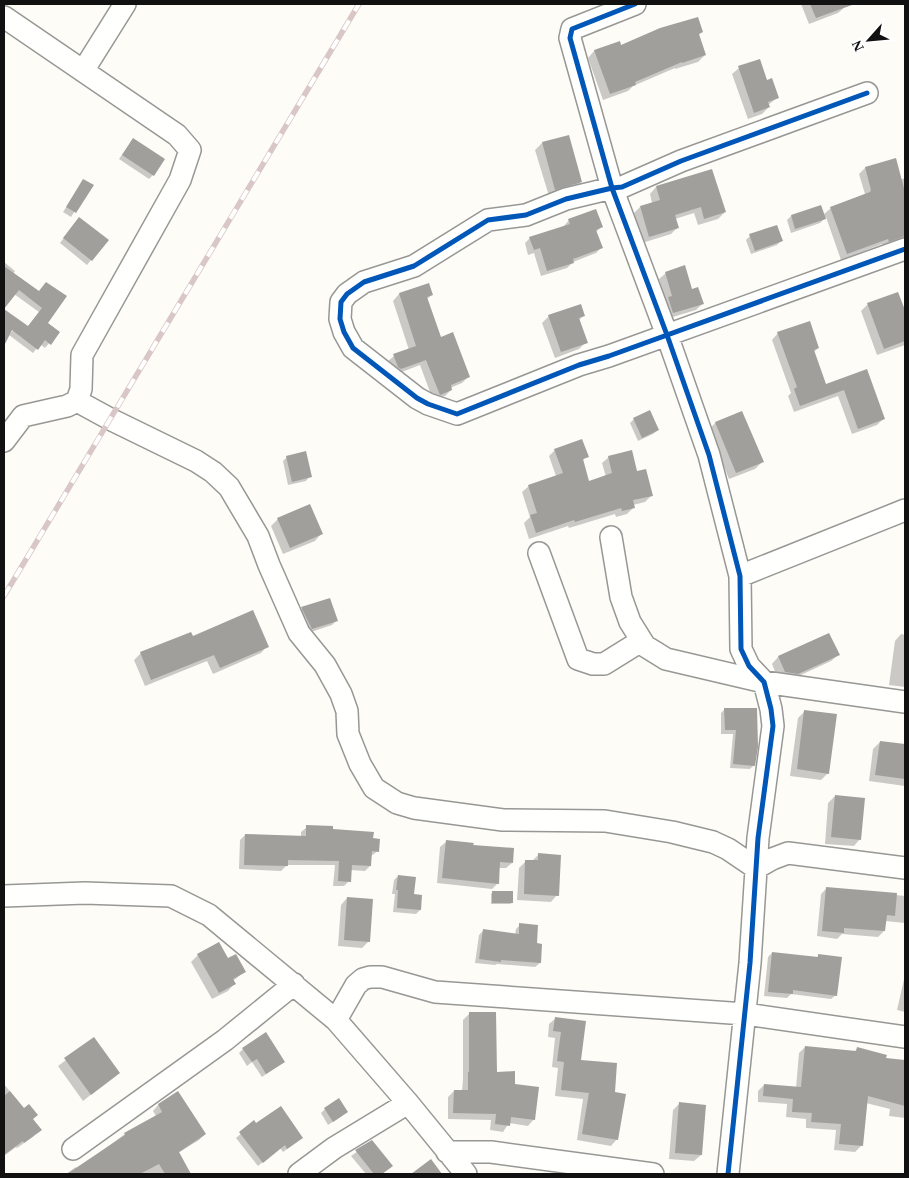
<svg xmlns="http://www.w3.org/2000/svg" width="909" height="1178" font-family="'Times New Roman',serif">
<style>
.shadow{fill:#0003}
.building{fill:#a19f9c;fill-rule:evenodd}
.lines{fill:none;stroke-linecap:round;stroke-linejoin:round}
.minor-casing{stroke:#979795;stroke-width:24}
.minor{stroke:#fffffe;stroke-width:21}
.rail-casing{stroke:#d9c6c7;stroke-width:5.5}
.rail{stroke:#fff;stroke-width:4;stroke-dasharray:11;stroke-linecap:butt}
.cycleway-casing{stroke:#fff;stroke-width:8}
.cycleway{stroke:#0057b8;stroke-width:5}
</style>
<rect width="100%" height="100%" fill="#fdfcf7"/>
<path class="shadow" d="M801 4H844L845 7 838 13 809 24Z
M702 32 698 35 705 55 698 62 675 69V68L633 86 628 91 603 100 588 58 594 51 619 42 620 47Z
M739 68 766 81 777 98 768 105 769 107 762 114 748 119 732 74Z
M568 136 581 182 574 189 549 196 535 150 542 143Z
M133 139 153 175 149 179 119 159Z
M895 160 900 180 905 178V238L904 239 883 247 882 244 841 260 826 217 820 223 791 233 787 220 791 216 823 215 831 208 865 194 859 174 865 168Z
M84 180 92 185 71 217 63 212Z
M656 187 725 212 718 219 698 225 694 213 675 219 677 228 671 234 642 243 634 213 640 207 652 203 650 194Z
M569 220 601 227 595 233 601 248 596 253 573 262 567 268 541 276 534 253 528 255 525 243 530 238 564 227V226Z
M75 223 107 240 87 265 60 243Z
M750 236 781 241 777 245 751 254 746 240Z
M4 262 15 271 13 274 38 292 46 323 58 333 45 348 40 344 33 353 9 335 16 326 27 328 39 312 14 294 4 308Z
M666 273 692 290 702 304 696 310 666 319V301L659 279Z
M428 285 432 295 427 299 440 339 468 377 462 383 450 388 451 390 445 396 433 400 420 365 394 375 387 362 394 356 409 350 393 301 399 294Z
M898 293 905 314V345L877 355 861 311 868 304Z
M584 315 578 321 586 342 579 349 555 358 542 323 549 316Z
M778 333 818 348 813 353 825 386 866 371 884 418 877 425 852 434 838 396 794 412 788 396 791 393 772 340Z
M741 412 762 462 755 469 729 479 709 430 715 423Z
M634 419 658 430 653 434 638 441 630 423Z
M555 450 587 456 582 461 588 483 606 477 602 463 609 457 636 473 652 495 645 502 633 505 634 507 627 514 616 517 615 514 569 528 568 526 529 539 524 523 530 517 522 492 529 486 556 476 549 456Z
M287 457 310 476 306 481 288 485 283 461Z
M278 519 321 534 315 541 283 554 271 526Z
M302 608 336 621 332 625 308 633 298 612Z
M829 634 838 655 831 661 790 680 778 679 772 664 778 657Z
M901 634 905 635V687L889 685 895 641Z
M192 638 267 646 261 653 213 674 207 661 145 686 134 660 141 653Z
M725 709H756L754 765 750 769 730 768 733 734H721V713Z
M805 711 828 773 821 780 790 776 798 718Z
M880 742 905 746V786L869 781 873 749Z
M835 796 860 839 854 846 825 844 828 803Z
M307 827 372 839 378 851 371 856 370 866 365 871 350 870 349 881 344 886H333L335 865H287L281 871 239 869 240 840 245 835 301 837V832Z
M446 842 472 846 512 863 506 868H499L498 883 492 889 437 883 440 847Z
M539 854 557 895 551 902 517 900 519 868 526 861H532Z
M398 876 413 895 420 910 416 914 393 912 395 894H392L394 880Z
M827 888 905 896V923L885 921 884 931 878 937 842 934 837 939 817 936 821 894Z
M493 892 512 903 510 904H491V894Z
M347 898 369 941 362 948 338 946 341 905Z
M520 925 536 944 540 963 535 967 497 964 495 965 475 963 479 935 483 931 515 935 516 929Z
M772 953 816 958 819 955 836 995 831 999 791 994 787 998 764 996 768 957Z
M198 955 228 960 244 972 233 981 234 984 228 991 212 999 191 962Z
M905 975V1012L897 1010Z
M469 1014 495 1073 514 1085 534 1119 528 1126 509 1123 503 1132 490 1130 491 1120 448 1119V1097L454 1091H462L463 1078V1020Z
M556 1018 580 1061 613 1093 617 1139 611 1146 577 1140 583 1099 555 1096 558 1068 552 1067 555 1038 548 1037 549 1024Z
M94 1039 118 1073 83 1101 58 1066Z
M805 1047 854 1052 858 1048 885 1059 905 1061V1118L889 1116 890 1109 866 1103 861 1146 855 1152 834 1150 836 1130 806 1128V1119L786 1117 787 1104 758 1102V1091L764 1085 796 1088 799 1053Z
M243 1049 284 1062 262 1077 252 1062 247 1066 239 1053Z
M4 1084 32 1119 34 1136 17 1148 16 1147 4 1156V1134L5 1133 4 1131Z
M178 1093 205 1134 199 1140 178 1153 190 1174H66L76 1167 77 1169 125 1134 156 1116 153 1111 158 1105Z
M679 1104 701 1155 694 1161 669 1159 673 1110Z
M325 1109 342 1116 328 1125 321 1113Z
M254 1122 297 1142 283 1152 280 1148 258 1166 236 1138Z
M372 1141 387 1170 381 1174H366L351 1156Z"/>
<path class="building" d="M810 4H852V5L816 18Z
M698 17 703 32 699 34 706 55 682 63V62L635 82 636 85 610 94 594 50 620 41 621 45 660 28Z
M760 59 767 80 772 78 779 98 768 102 770 107 754 113 738 66Z
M569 135 582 182 555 190 542 142Z
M133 138 165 159 154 176 122 155Z
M896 158 905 192V236L889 242 888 239 847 254 830 207 870 192 871 190 865 167Z
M712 169 726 212 704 219 701 207 675 215 679 228 649 237 640 206 660 200 656 186Z
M83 179 94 185 76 213 66 207Z
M821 205 826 219 795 229 791 215Z
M596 209 603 227 596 230 603 248 573 259 574 263 547 271 540 248 534 250 529 237 570 224 568 219Z
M79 217 109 240 92 261 63 238Z
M777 225 783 241 755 251 749 234Z
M685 265 692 289 698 287 704 304 673 313 668 297 672 296 665 272Z
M4 266 39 291 46 282 67 296 48 323 60 332 51 345 45 340 38 350 12 330 4 346ZM19 290 42 308 28 326 4 309Z
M429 283 433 295 427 297 441 337 453 332 470 377 451 385 452 390 440 395 426 360 401 369 398 367 393 354 416 346 399 293Z
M898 292 905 310V341L884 349 867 303Z
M581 304 585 316 579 318 588 343 561 352 548 315Z
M810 321 819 348 814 350 826 384 867 369 885 419 858 429 844 390 800 406 794 389 797 387 777 332Z
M650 410 659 430 642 438 633 418Z
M742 411 764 462 736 473 715 422Z
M582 439 589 457 583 459 589 481 612 473 608 456 632 450 637 471 646 469 653 496 633 500 635 508 622 511 621 508 575 522 574 520 536 533 530 515 537 513 528 485 563 473 554 449Z
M306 451 312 477 292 482 286 456Z
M310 504 323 534 290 548 277 518Z
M330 598 338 621 312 629 301 607Z
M253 610 269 647 220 668 214 655 151 680 140 652 191 632 193 636Z
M829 633 840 655 798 674 785 672 778 656Z
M724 708H757L758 747 755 766 733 764 736 730H725Z
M804 710 837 714 829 774 797 769Z
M880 741 905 744V779L875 775Z
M835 795 865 798 861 840 831 837Z
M306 825 333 826V829L374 832 373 838 380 839 379 852 372 851 371 866 352 865 351 882 338 881 339 861 288 860V866L244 865 245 834 306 836Z
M446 840 474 843 473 845 514 848 513 863 500 862 499 884 442 878Z
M538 853 561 855 559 896 524 894 525 860H538Z
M398 875 416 877 414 894 422 895 421 910 397 908 398 890H396Z
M826 887 897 893 895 916 887 915 885 931 844 928V933L822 931Z
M492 891H513V903H492Z
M347 897 373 899 370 942 344 940Z
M519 923 538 925 537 943 542 944 541 963 501 960V962L479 959 483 929 519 934Z
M219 942 228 958 236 954 246 972 233 979 236 984 219 993 197 954Z
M772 952 818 957V954L842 957 837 996 793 990V994L768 992Z
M469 1012H496L497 1072 515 1071V1084L539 1087 535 1120 511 1117 510 1126 495 1124 496 1114 453 1113 454 1090H468V1072H469Z
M555 1017 586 1021 581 1060 617 1063 615 1092 626 1094 618 1140 582 1134 589 1093 561 1090 564 1062 557 1061 561 1032 553 1031Z
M266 1032 285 1062 266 1074 257 1059 252 1062 242 1048Z
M94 1037 120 1073 91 1095 64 1058Z
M805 1046 856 1051 857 1047 887 1055 886 1058 905 1060V1106L868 1096 863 1146 839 1144 841 1124 811 1122 812 1113 792 1112 793 1099 763 1096 764 1084 801 1087Z
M10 1091 24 1108 29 1104 38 1115 33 1119 42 1130 24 1143 23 1141 4 1155V1096Z
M178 1091 206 1134 179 1152 191 1174H165L159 1164 140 1174H67L125 1135 124 1133 162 1112 158 1104Z
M339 1098 348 1112 333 1122 324 1108Z
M679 1102 706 1105 702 1155 675 1153Z
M281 1106 303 1138 287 1149 285 1145 263 1163 239 1132 254 1120 256 1123Z
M372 1140 393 1166 382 1174H374L355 1150Z
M431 1159 442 1174H411Z"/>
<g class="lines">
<g class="minor-casing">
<path id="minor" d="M635 4 572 29 570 38 612 188 566 199 526 215 488 220 414 266 364 282 347 294 341 302 340 319 344 332 353 348 417 398 428 404 457 414 579 365 609 356 905 249
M4 17 177 135 190 150 180 180 82 355 81 389 77 401 67 406 23 416 4 441
M83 71 125 4
M77 401 110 419 196 461 213 472 229 487 258 536 269 565 299 633 325 665 341 694 347 711 348 734 360 764 374 788 397 803 414 808 503 820 605 821 672 832 713 842 728 849 756 868 772 859 788 853 905 868
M611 537 621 597 630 622 645 646 666 659 764 682 905 702
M539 553 578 659 593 664H604L641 641
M740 576 905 510
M4 896 85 893 171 896 209 915 336 1020 408 1103 466 1174
M336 1020 356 985 363 979 370 977H382L435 992 745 1014 905 1037
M73 1149 225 1040 294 984
M447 1152H491L653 1174
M299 1174 334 1148 408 1103
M728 1174 750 963 758 838 773 726 771 709 764 682 749 666 741 649 740 576 709 455 667 335 612 188 622 187 681 161 867 93"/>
</g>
<use href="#minor" class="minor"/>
<g class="rail-casing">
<path id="rail" d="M4 596 359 4"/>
</g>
<use href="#rail" class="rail"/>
<g class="cycleway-casing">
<path id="cycleway" d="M635 4 572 29 570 38 612 188 566 199 526 215 488 220 414 266 364 282 347 294 341 302 340 319 344 332 353 348 417 398 428 404 457 414 579 365 609 356 905 249
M728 1174 750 963 758 838 773 726 771 709 764 682 749 666 741 649 740 576 709 455 667 335 612 188 622 187 681 161 867 93"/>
</g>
<use href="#cycleway" class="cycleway"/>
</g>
<rect width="909" height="1178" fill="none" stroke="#111111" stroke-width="10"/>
<g transform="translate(869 40) rotate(243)" stroke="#ffffff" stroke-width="4" paint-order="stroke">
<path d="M0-4L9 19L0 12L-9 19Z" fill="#111111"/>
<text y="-8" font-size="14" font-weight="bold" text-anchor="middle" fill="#111111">N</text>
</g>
</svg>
